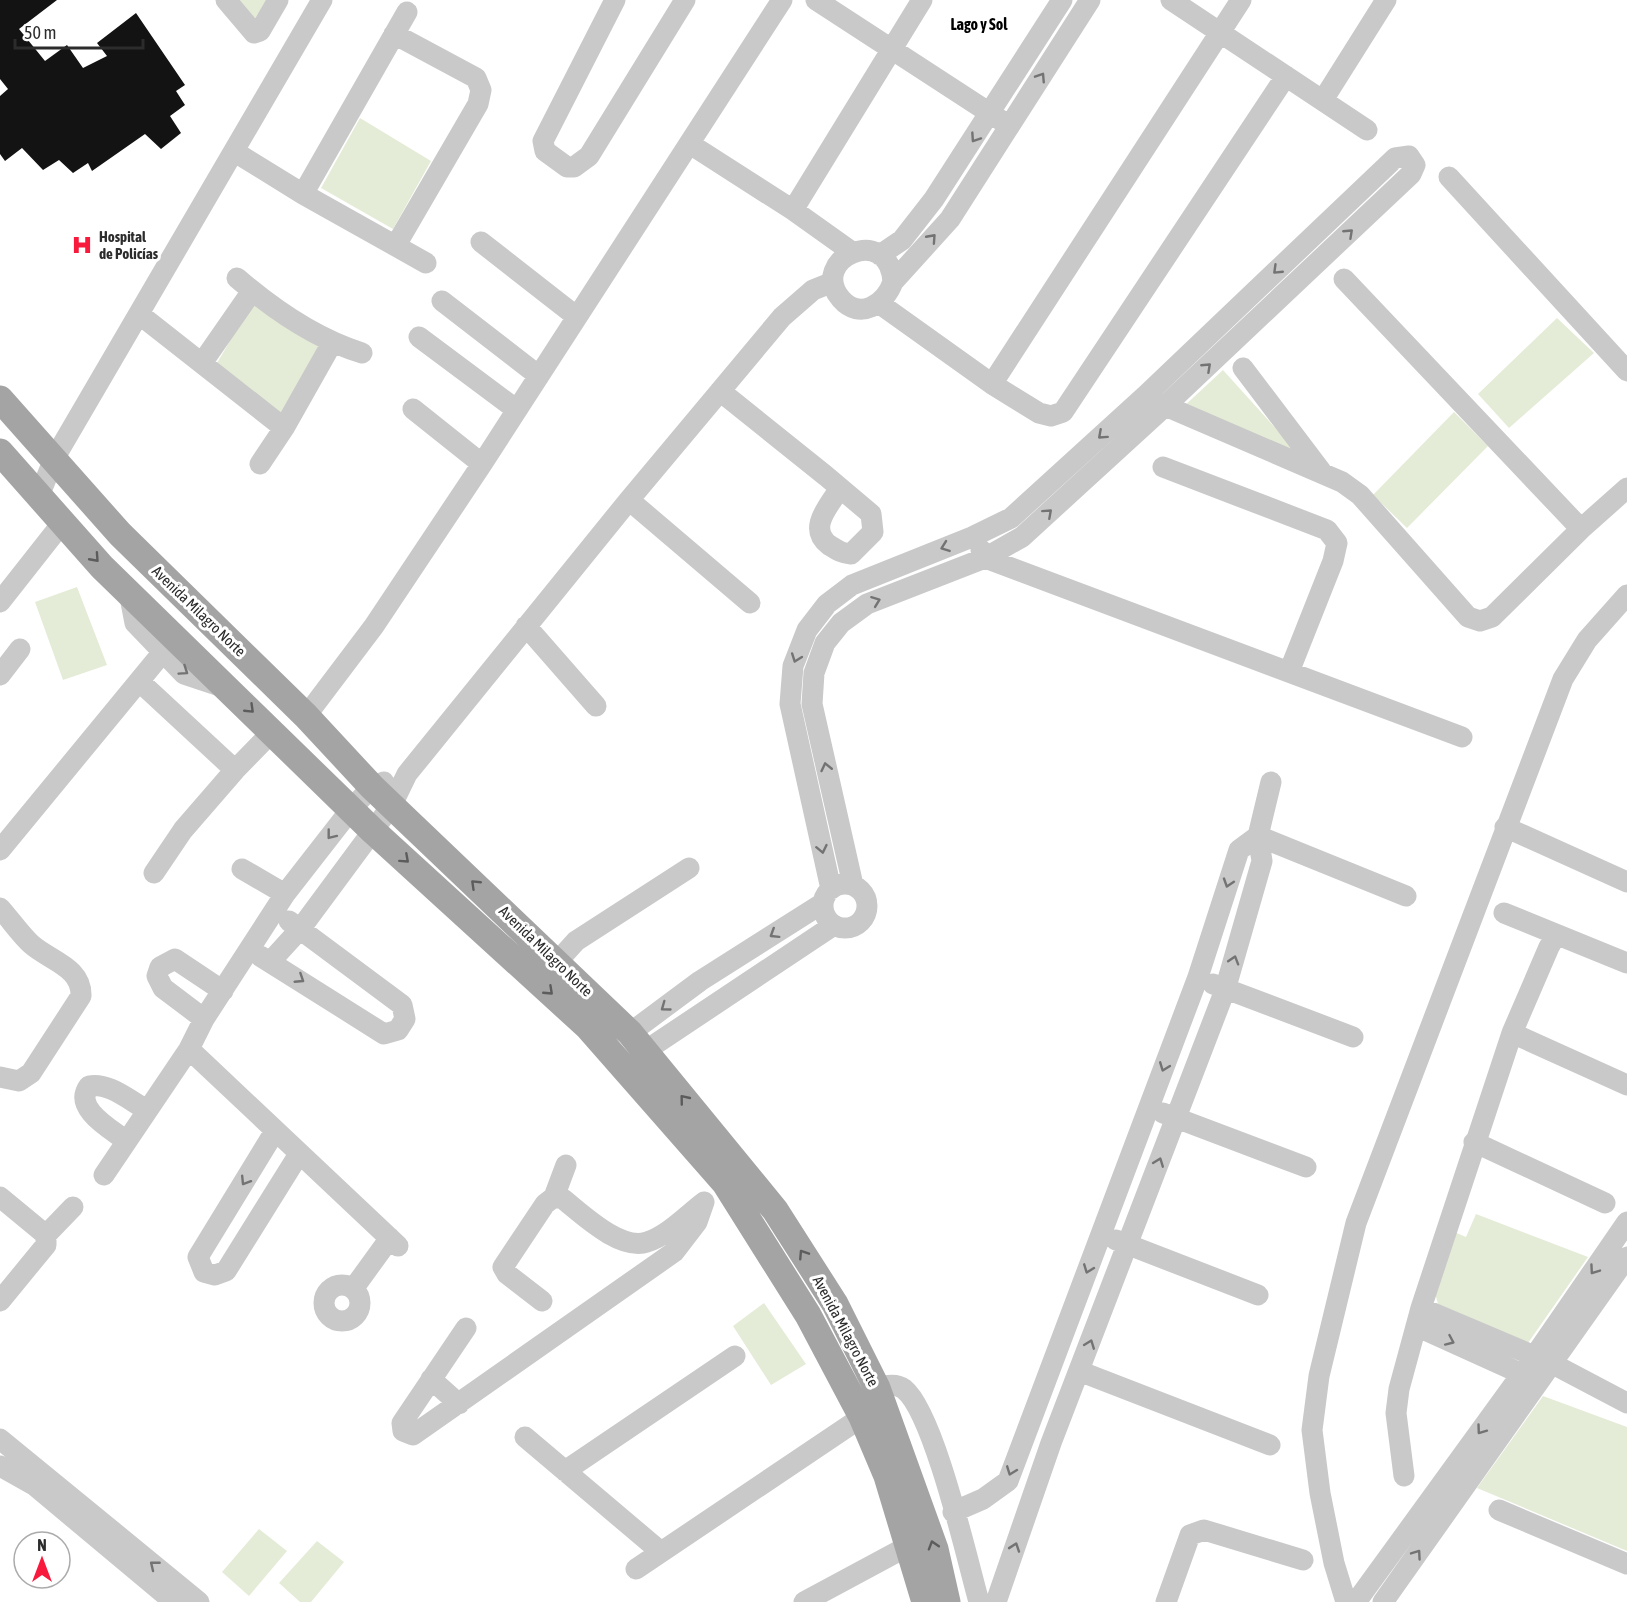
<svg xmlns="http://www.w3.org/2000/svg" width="1627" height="1602" font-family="'Asap Condensed',sans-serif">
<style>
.green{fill:#e4ecd7}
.building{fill:#131313}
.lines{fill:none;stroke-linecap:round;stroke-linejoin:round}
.minor{stroke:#c9c9c9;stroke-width:21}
.major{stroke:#a4a4a4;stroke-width:27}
.oneway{stroke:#737373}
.oneway2{stroke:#5c5c5c}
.labels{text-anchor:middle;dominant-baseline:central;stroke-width:6;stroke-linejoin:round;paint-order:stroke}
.poi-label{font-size:15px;font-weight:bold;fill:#2c2c2c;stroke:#fff;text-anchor:start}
.street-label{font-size:15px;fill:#2c2c2c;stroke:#fff}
.neighbourhood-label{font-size:16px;font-weight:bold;fill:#000;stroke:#fff}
</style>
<rect width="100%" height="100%" fill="#fff"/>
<path class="green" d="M237 0H268L254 20Z
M360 118 431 161 393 229 321 188Z
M254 300 323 345 278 417 217 363Z
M1557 318 1594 353 1509 428 1478 394Z
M1223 370 1296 451 1182 408Z
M1454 412 1488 446 1407 528 1373 495Z
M77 587 107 665 63 680 35 602Z
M1476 1214 1588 1257 1528 1343 1438 1304 1434 1289 1452 1231 1466 1237Z
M764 1303 806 1364 771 1385 733 1326Z
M1543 1396 1627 1427V1551L1477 1488Z
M259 1529 287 1551 249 1596 222 1572Z
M317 1541 344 1562 311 1602H300L279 1583Z"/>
<path class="building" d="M0 0H57L19 29 45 61 67 45 83 68 107 56 97 43 136 13 185 85 176 91 185 105 170 116 181 133 161 149 145 134 92 171 88 163 73 173 59 160 43 170 22 148 5 161 0 154V96L8 89 0 79Z"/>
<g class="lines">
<path class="minor" d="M226 0 254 33 260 31 278 0
M615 0 543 141 545 151 567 167H574L589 156 685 0
M816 0 1002 121
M1171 0 1367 130
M394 34 476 78 481 90 478 104 396 245
M1323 100 1386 0
M690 144 793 210 852 252
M235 152 303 194 426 263
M1449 177 1627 371
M303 194 407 12
M793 210 922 0
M481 242 577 317
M880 255 902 240 934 199 1062 0
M237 278C273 309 317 339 362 353
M1344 279 1581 529
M893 282C889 222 807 259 841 299 860 321 885 304 893 282L950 219 1090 0
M442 301 539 376
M880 304 992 384 1039 413 1051 416 1063 412 1286 76
M139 314 284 428
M419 337 517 410
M202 363 252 291
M1243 368 1321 471
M992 384 1241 0
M720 391 826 476 871 514 873 532 851 554C841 553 837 550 829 545 807 528 829 506 840 488
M1154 401 1342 482 1360 495 1468 617 1480 621 1492 617 1581 529 1627 488
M413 409 482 464
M260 464 284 428 332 343
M1163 467 1327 530 1337 543 1333 561 1289 672
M39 496 54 459 322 0
M629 500 750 603
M981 550 985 558 1462 737
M129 592 135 623 184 674 223 687
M0 602 63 522
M526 626 596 706
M0 675 20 649
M140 682 235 770 183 830 154 873
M306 716 374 626 482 464 782 0
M235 770 273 731
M1505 827 1627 882
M1258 836 1406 896
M0 850 163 652
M242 869 285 894
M823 906a22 22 0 1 1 44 0a22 22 0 1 1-44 0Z
M831 889 790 704 793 666 807 630 827 604 852 585 972 537 1011 518 1145 396 1395 158 1409 156 1415 165 1411 174 1164 407 1022 537 985 558 867 604 841 623 825 643 814 673 812 704 853 885
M0 908C10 919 20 934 31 944 50 961 82 967 81 996L31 1073 19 1081 0 1077
M1504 913 1627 963
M260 956 384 1034 398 1030 405 1019 402 1005 289 921
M271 961 301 928 392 805 407 774 629 500 782 317 813 290 833 282
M557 962 576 941 689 868
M1213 984 1353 1037
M204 1019 163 988 157 976 160 967 175 959 223 991
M630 1033 700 981 823 903
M1512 1033 1627 1085
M189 1049 398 1246
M645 1051 834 925
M1163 1113 1306 1167
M275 1131 198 1257 204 1272 215 1275 226 1271 299 1154
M125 1140C109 1128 73 1108 89 1086 109 1082 130 1101 147 1110
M1474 1142 1605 1203
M104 1175 189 1049 204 1019 285 894 352 808 372 787 384 782
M0 1197 46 1235V1245L0 1301
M554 1197 566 1165
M46 1235 73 1207
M1116 1240 1258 1295
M324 1303a18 18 0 1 1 36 0a18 18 0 1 1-36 0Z
M353 1289 390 1238
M542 1301 507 1274 503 1267 545 1204 554 1197 563 1199C582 1214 620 1251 647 1242 667 1236 687 1215 704 1202
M1421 1308 1551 1363 1627 1403
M1416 1326 1533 1379
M466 1328 402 1423 403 1431 413 1435 674 1252 697 1222 704 1202
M1079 1371 1270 1445
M431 1379 459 1404
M877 1388C886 1385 896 1383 904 1389 934 1413 967 1559 979 1602
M525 1437 661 1552
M0 1439 199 1602
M0 1466 34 1485 174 1602
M565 1471 735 1356
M1404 1476 1396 1413 1399 1389 1421 1308 1512 1033 1549 947 1556 935
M1499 1510 1627 1564
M953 1512 983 1499 1008 1481 1198 977 1239 850 1258 836
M636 1569 862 1417
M804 1602 910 1545
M996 1602 1051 1443 1225 990 1262 861 1258 836 1271 782
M1166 1602 1190 1535 1204 1530 1303 1560
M1346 1602 1334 1563 1320 1493 1312 1430 1319 1376 1356 1223 1563 679 1587 640 1627 595
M1356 1602 1534 1357 1627 1222
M1383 1602 1627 1257"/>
<path class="major" d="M0 399 120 534 306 716 372 787 630 1033 775 1210 835 1304 877 1388 935 1549 947 1602
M0 452 102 567 373 831 588 1027 725 1183 808 1315 862 1417 887 1476 925 1602"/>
</g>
<defs><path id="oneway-chevron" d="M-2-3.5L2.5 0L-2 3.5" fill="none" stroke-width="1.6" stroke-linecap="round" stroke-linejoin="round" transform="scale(1.5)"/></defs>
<g class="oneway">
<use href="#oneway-chevron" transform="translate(1041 77) rotate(-57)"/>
<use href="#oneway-chevron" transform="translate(975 138) rotate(124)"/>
<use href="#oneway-chevron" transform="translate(1349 233) rotate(-43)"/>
<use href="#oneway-chevron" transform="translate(932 238) rotate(-48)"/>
<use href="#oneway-chevron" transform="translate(1277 270) rotate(136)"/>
<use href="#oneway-chevron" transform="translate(1207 367) rotate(-43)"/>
<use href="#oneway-chevron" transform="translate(1102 435) rotate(138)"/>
<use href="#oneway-chevron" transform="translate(1048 513) rotate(-42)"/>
<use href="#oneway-chevron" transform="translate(945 547) rotate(160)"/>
<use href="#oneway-chevron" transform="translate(876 601) rotate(-21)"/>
<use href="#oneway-chevron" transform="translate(796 658) rotate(110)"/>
<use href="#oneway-chevron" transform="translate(184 671) rotate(34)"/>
<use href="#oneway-chevron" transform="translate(826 767) rotate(-103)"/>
<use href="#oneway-chevron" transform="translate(331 835) rotate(128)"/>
<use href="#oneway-chevron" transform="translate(822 849) rotate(78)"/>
<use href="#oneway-chevron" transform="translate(1228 883) rotate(108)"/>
<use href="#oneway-chevron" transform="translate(774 934) rotate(148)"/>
<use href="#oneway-chevron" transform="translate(1234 960) rotate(-73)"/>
<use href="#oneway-chevron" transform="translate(300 979) rotate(33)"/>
<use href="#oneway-chevron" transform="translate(665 1007) rotate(144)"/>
<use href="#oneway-chevron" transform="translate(1164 1067) rotate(111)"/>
<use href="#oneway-chevron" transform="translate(1159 1162) rotate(-69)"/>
<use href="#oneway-chevron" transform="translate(245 1181) rotate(122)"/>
<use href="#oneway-chevron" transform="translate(1088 1269) rotate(111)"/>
<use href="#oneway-chevron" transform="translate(1594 1270) rotate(125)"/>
<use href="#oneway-chevron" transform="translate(1450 1341) rotate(24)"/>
<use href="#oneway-chevron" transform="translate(1090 1344) rotate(-69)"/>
<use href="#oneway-chevron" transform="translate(1481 1430) rotate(126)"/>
<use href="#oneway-chevron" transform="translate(1011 1471) rotate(111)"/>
<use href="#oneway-chevron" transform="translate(1015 1547) rotate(-71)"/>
<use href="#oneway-chevron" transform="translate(1417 1554) rotate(-55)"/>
<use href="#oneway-chevron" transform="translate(154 1565) rotate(-141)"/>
</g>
<g class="oneway2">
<use href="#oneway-chevron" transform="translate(95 558) rotate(48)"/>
<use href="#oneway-chevron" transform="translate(250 709) rotate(44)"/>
<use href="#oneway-chevron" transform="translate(405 859) rotate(42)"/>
<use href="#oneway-chevron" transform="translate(475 884) rotate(-136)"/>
<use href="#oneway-chevron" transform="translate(549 991) rotate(43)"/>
<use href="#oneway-chevron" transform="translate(684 1099) rotate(-129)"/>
<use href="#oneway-chevron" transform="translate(803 1254) rotate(-123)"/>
<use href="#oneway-chevron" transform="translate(933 1545) rotate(-107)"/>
</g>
<defs>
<g id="hospital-bare" transform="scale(1.62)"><path d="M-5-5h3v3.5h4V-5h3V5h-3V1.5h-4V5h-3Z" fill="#f71a3c" stroke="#fff" stroke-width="2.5" paint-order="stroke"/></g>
</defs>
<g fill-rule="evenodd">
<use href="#hospital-bare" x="82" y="245"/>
</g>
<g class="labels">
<g class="poi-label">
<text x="99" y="236">Hospital<tspan x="99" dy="17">de Policías</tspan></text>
</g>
<g class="street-label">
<text transform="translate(199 611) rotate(44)">Avenida Milagro Norte</text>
<text transform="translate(546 951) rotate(44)">Avenida Milagro Norte</text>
<text transform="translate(846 1331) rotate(62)">Avenida Milagro Norte</text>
</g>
<g class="neighbourhood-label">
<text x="979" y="24">Lago y Sol</text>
</g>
</g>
<g transform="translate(42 1560)"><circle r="28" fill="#ffffff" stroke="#ababab" stroke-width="1.5"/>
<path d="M0-4.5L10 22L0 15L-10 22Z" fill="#f71a3c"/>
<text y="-9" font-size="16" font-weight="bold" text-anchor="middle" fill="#2c2c2c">N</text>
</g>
<path d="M15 39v9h128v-9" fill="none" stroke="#2c2c2c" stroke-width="3"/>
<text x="24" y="39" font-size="18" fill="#2c2c2c" stroke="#ffffff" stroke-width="4.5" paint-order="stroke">50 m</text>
</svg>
